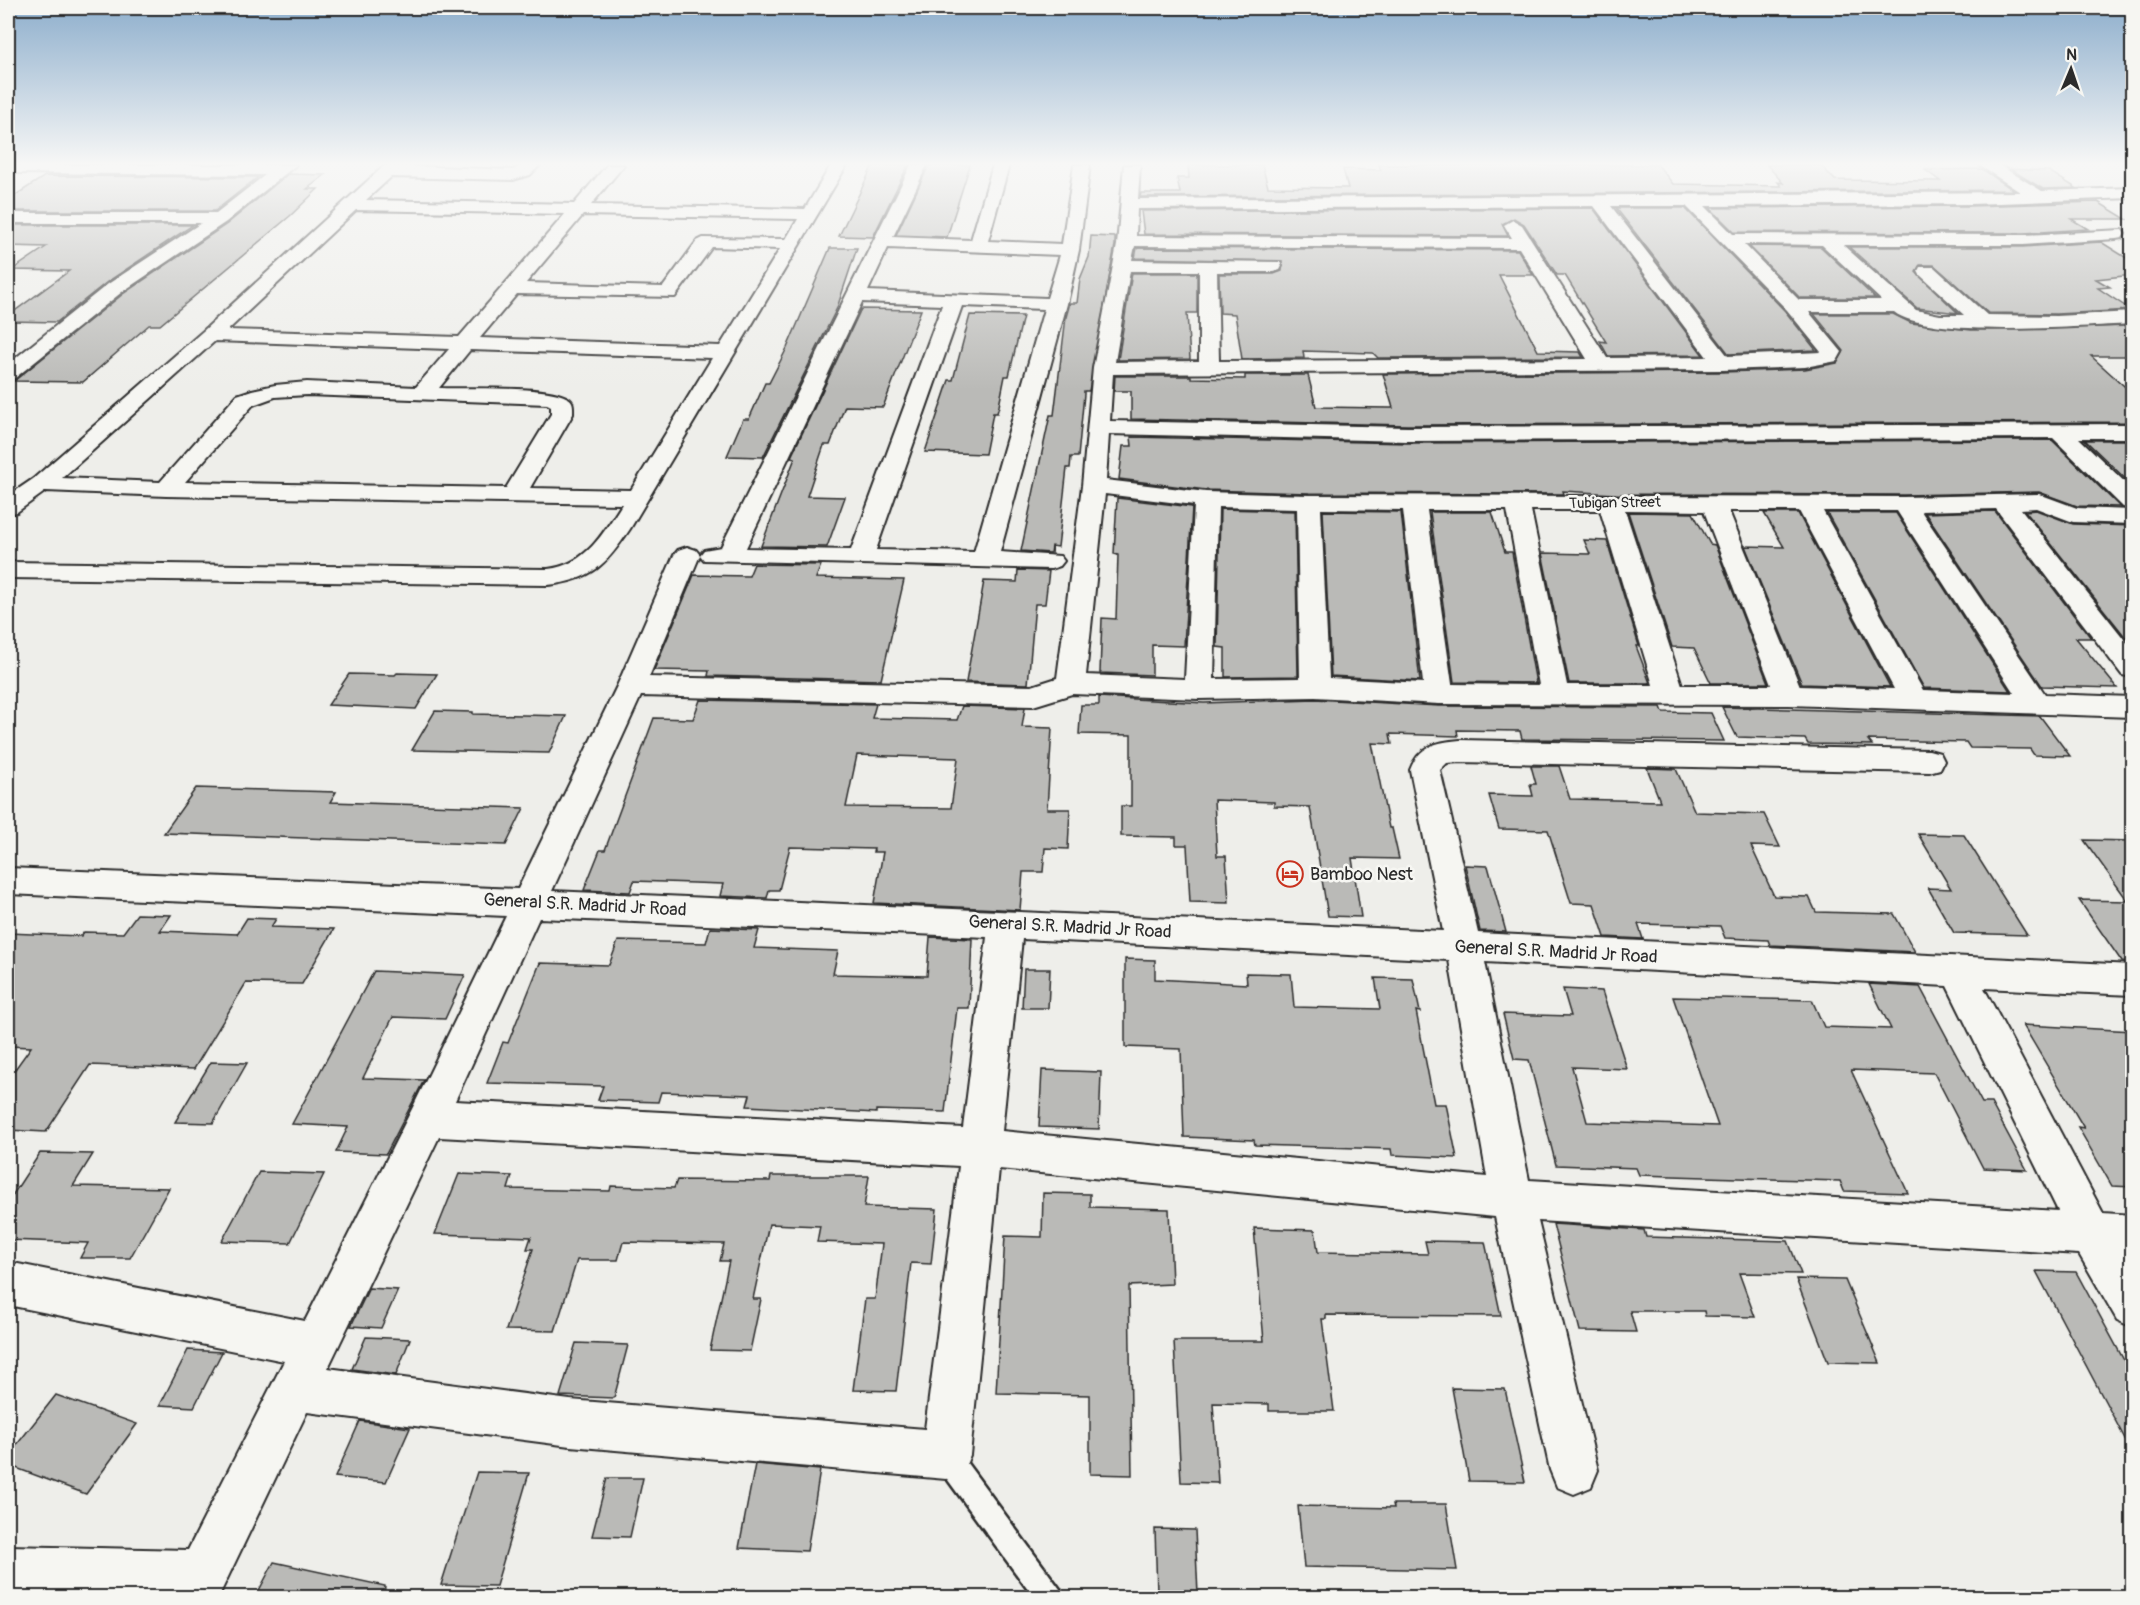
<svg xmlns="http://www.w3.org/2000/svg" width="2140" height="1605" font-family="Pangolin,sans-serif">
<style>
.building{fill:#babab7;stroke:#2b2b2b;stroke-width:1.5;fill-rule:evenodd}
.lines{fill:none;stroke-linecap:round;stroke-linejoin:round}
.service-casing{stroke:#2b2b2b;stroke-width:5}
.minor-casing{stroke:#2b2b2b;stroke-width:4}
.service{fill:#f6f6f2;fill-rule:evenodd}
.minor{fill:#f6f6f2;fill-rule:evenodd}
.labels{text-anchor:middle;dominant-baseline:central;stroke-width:5;stroke-linejoin:round;paint-order:stroke}
.far-street-label{font-size:15px;fill:#2b2b2b;stroke:#f6f6f2}
.poi-label{font-size:18px;fill:#2b2b2b;stroke:#f6f6f2;text-anchor:start}
.street-label{font-size:18px;fill:#2b2b2b;stroke:#f6f6f2}
</style>
<rect width="100%" height="100%" fill="#eeeeea"/>
<filter id="ink" filterUnits="userSpaceOnUse"><feTurbulence type="fractalNoise" baseFrequency=".0167" numOctaves="2"/><feDisplacementMap in="SourceGraphic" scale="12" xChannelSelector="R" yChannelSelector="G"/><feConvolveMatrix kernelMatrix="1 2 1 2 8 2 1 2 1" color-interpolation-filters="sRGB"/></filter>
<g filter="url(#ink)">
<path class="building" d="M873 165H908L873 237 839 236Z
M929 165H970L947 237 896 235Z
M1188 165H1262L1268 187 1348 188 1343 169 1381 170 1379 165H1658L1673 184 1781 186 1778 182 1783 183 1767 165H1820L1835 180 1940 181 1925 170 1982 169 2013 190 1140 197 1141 193H1180L1177 178H1189Z
M2010 169 2049 171 2076 188 2043 189Z
M288 174 325 175 307 189H318L290 216 160 325H149L83 382 14 381 123 294 227 224Z
M45 176 258 177 215 211H8V200Z
M2098 202 2126 219H2071L2088 229 2023 233 1734 232 1710 208 1971 206Z
M1593 208 1703 355 1608 356 1600 341 1606 342 1565 275H1557L1524 224 1514 218 1502 224 1508 236 1144 234 1141 211Z
M1616 208H1685L1785 311 1816 350 1729 354Z
M8 225H193L107 282 57 322 8 321V316L69 271 12 270 46 247 8 246Z
M1091 236 1115 237V245L1089 391H1084V394L1078 457H1071L1070 468H1067L1058 547 1052 546 1051 553 1021 551 1050 415H1054L1066 317 1070 303H1077L1080 279 1089 257Z
M2101 242 2133 262V275L2096 279 2110 287 2098 288 2131 310 2056 314 1988 313 1934 265H1920L1916 272 1958 313 1917 308 1849 247H2023Z
M1749 246 1821 247 1875 298H1800Z
M830 248H857L837 308 763 457 727 456 743 419H749L765 383H769L787 348Z
M1137 248 1518 250 1533 275H1499L1538 351 1580 352 1583 357 1378 358 1373 353 1303 351 1304 358 1242 359 1235 314 1220 313 1219 274H1274L1282 271V261L1135 258Z
M1132 273H1197V313H1187L1190 359 1118 360Z
M861 309 921 310 883 407 845 406 830 445H824L807 496 845 497 827 547 761 546 795 458 791 457Z
M1814 314H1893L1911 323 1971 330 2133 326V356H2091L2133 394V422L1407 425 1131 419V391H1114L1115 376H1191V378L1245 379V375H1308L1316 407 1389 408H1393L1383 374 1723 372 1805 369 1837 363 1844 351Z
M970 315 1023 316 1009 376H1005L999 406 997 413H993L985 454 925 452 949 380H953Z
M1131 437 1407 443 2052 440 2120 507 2077 506 2039 492 1904 495 1616 494 1563 491 1564 494 1309 493 1206 490 1119 479 1123 446H1132Z
M2085 440H2133V486Z
M1117 498 1192 507 1184 646 1152 645V675L1100 673 1102 618 1116 619 1118 555 1114 554Z
M1220 509 1295 511 1298 676 1225 677V648L1217 647Z
M2036 510 2073 524 2133 526V639H2127L2025 511Z
M1323 511 1401 512 1420 681 1331 676Z
M1995 511 2091 638H2076L2117 688 2042 686 1925 513Z
M1430 512H1492L1505 552H1512L1536 683 1454 682Z
M1628 512 1693 513 1710 544 1715 545 1768 683H1711L1694 648 1672 647Z
M1764 513H1798L1890 687 1802 684 1745 546 1784 547Z
M1827 513H1896L2010 691 1924 688Z
M1584 540 1607 541 1639 646H1636L1650 683H1569L1542 553 1590 554Z
M754 564 821 565 816 578 904 580 881 680 708 676 709 671 654 670 694 575 749 576Z
M1018 570 1049 571 1045 604H1035L1028 684 966 682 984 581 1017 582Z
M397 673 437 674 416 709 328 705 349 674 395 675Z
M1099 697 1204 703 1315 699 1439 706 1661 707 1663 712 1711 713 1724 741 1522 739 1520 731 1457 730 1458 736 1390 734 1392 744 1372 743 1389 828H1392L1399 859 1352 858 1361 917 1328 916 1310 807 1274 806V802L1214 800 1217 856H1226L1229 903 1190 902 1187 845H1176V837L1121 836V806H1131V735L1079 734 1081 705H1099Z
M700 700 876 704 872 718 957 720 962 706 1025 708 1022 727 1052 728 1047 809H1070L1068 849 1045 848 1043 872H1023L1020 910 874 903 883 852H873L874 849 790 847 779 890H769L767 898 720 896 723 884 634 881 630 892 584 890 600 850H605L654 718 693 719ZM857 755 958 758 951 808 846 807Z
M1722 707 2040 716 2070 756 2034 755 2030 749 1970 748 1966 742 1868 740 1872 745 1808 744 1805 739 1737 737Z
M435 711 473 712V714L566 716 549 753 412 750Z
M1531 766H1559L1570 799 1660 801 1647 768 1676 769 1695 812 1764 814 1780 847 1751 846 1774 896 1809 897 1816 912 1894 914 1915 952 1770 945 1768 940 1725 938 1720 926 1638 924 1643 939 1605 937 1594 904 1571 903 1548 830 1499 829 1489 795 1533 796 1530 784H1536Z
M196 788 336 792 330 802 524 808 506 845 164 833Z
M1918 834 1964 835 2027 935 1954 933 1928 888 1951 889Z
M2084 840 2133 841V963L2122 962 2079 900 2128 901Z
M1465 865 1488 866 1506 932 1480 931Z
M137 914 171 915 160 931 237 934 247 918 276 919 271 927 334 929 302 984 246 983 194 1069 90 1065 46 1132 8 1130V1079L31 1047 8 1046V933L81 936 84 932 123 933Z
M710 928 759 930 754 948 838 951 833 974 927 976 930 937 972 939 969 1008H957L945 1112 876 1110V1113L747 1106 750 1095 661 1092 658 1102 598 1100 603 1086 487 1083 503 1042 508 1043 540 963 609 965 618 941 706 943Z
M1125 959 1155 960V979L1247 984 1246 973 1291 974 1294 1007 1380 1009 1375 978 1413 979 1420 1012 1416 1011 1434 1104H1446L1457 1158 1392 1155 1391 1149 1255 1145 1254 1140 1184 1137 1181 1049 1125 1047Z
M1024 969H1050L1048 1008H1022Z
M374 971 465 975 445 1019 393 1017 363 1078 424 1080 386 1154 336 1152 348 1127 292 1124Z
M1869 984 1920 987 1982 1103H1991L2027 1170 1983 1168 1934 1073 1851 1070 1908 1193 1844 1191 1840 1181 1639 1175 1636 1168 1556 1165 1529 1060 1514 1059 1503 1014 1571 1016 1563 989 1602 991 1627 1069 1572 1067 1587 1122 1718 1126 1673 997 1812 1000 1824 1027 1891 1029Z
M2023 1025 2133 1031V1187L2112 1186 2078 1127 2084 1128Z
M211 1062 247 1063 213 1123 175 1122Z
M1042 1070 1101 1072 1099 1129 1039 1127Z
M40 1153 93 1154 73 1186 169 1188 130 1258H80L88 1243 8 1240V1202Z
M259 1172 324 1174 290 1243 222 1241Z
M459 1174 512 1176 508 1189 610 1191 611 1186 674 1188 677 1180 770 1181 771 1176H869L864 1207 937 1209 931 1264 911 1263 896 1391 853 1390 865 1299H875L882 1244 817 1242 820 1226 769 1224 753 1299H761L750 1351 710 1350 729 1261H720L724 1244 623 1242 618 1260H577L555 1331 506 1330 533 1249H527L531 1237 435 1234Z
M1043 1193 1090 1194V1207L1169 1209 1172 1284 1129 1286 1132 1475 1090 1474V1395L996 1393 1005 1236 1042 1237Z
M1553 1224 1644 1230 1646 1237 1788 1241 1801 1274 1739 1273 1755 1317 1705 1316 1704 1311H1630L1636 1332 1580 1331Z
M1254 1228 1315 1230 1318 1252 1428 1254 1425 1241 1485 1242 1501 1316 1326 1315V1319H1322L1334 1411H1269V1404L1213 1403 1218 1483 1181 1482 1174 1341H1264Z
M2036 1271 2076 1272 2133 1377V1454Z
M1796 1279 1845 1280 1880 1363 1828 1362Z
M369 1288 398 1290 381 1328 351 1326Z
M366 1337 410 1339 396 1375 352 1369Z
M576 1343 628 1345 614 1398 560 1396Z
M188 1350 222 1352 194 1407 160 1405Z
M1452 1388 1505 1389 1525 1482 1469 1481Z
M56 1395 137 1424 86 1494 8 1465V1456Z
M360 1421 410 1428 386 1482 335 1477Z
M755 1464 820 1470 807 1551 739 1548Z
M477 1472 529 1473 496 1586 441 1585Z
M607 1478H643L630 1537 592 1536Z
M1393 1504H1446L1457 1570 1304 1567 1298 1506 1394 1508Z
M1155 1529 1195 1530 1198 1594 1157 1593Z
M274 1562 385 1586 384 1598H255Z"/>
<g class="lines">
<g class="service-casing">
<path id="service" d="M946 1444 955 1447 1060 1589 1064 1598H1034L937 1465 934 1456 937 1447Z"/>
</g>
<g class="minor-casing">
<path id="minor" d="M8 165H296L226 222 122 292 15 378 8 380V364L108 284 201 223H8V213H216L265 175 8 173Z
M385 165 513 170 522 165H540L530 175 513 180 391 177 366 200 574 204 607 165H624L591 205 805 209 831 165H847L630 529C606 565 592 580 548 585L8 578V562L548 569C586 565 603 534 622 504L166 496 46 491 17 512 8 514V496L33 479 203 331ZM356 210 565 214 459 337 228 330ZM583 215 798 219 786 239 703 238 697 241 663 287 526 283ZM712 247 780 249 720 346 480 338 517 294 675 297ZM215 341 449 349 416 387 307 382 275 385 252 390 237 395 160 482 62 478ZM470 350 712 358 631 490 530 488 573 414C573 407 574 401 568 398 548 385 465 389 439 388ZM307 395 547 404 551 406V414L506 488 185 482 253 405 275 397Z
M911 165H927L893 237 971 240 993 165H1009L988 241 1062 244 1074 165H1090L1079 250 1067 304 1000 552 1060 556 1064 561 1060 566 1051 569 704 560 700 555 704 550 721 547ZM888 248 1060 255 1047 298 868 291ZM862 302 942 305 851 550 746 548ZM962 306 1044 309 974 552 876 550Z
M1124 165H1140L1138 199 2020 192 1979 165H1999L2042 191 2132 188V198L1971 204 1705 206 1733 234 2023 235 2122 230 2125 234 2122 238 2116 239 2023 245H1843L1916 310 1940 315H1964L1920 275 1918 271 1920 267H1934L1987 315 2056 316 2132 312V324C2085 326 1927 339 1894 312H1809L1842 352 1837 361 1805 367 1723 370 1113 374 1110 421 1407 427 2132 424V438H2079L2132 489V509L2123 507 2053 438 1407 441 1109 434 1106 480 1206 492 1309 495 1904 497 2039 494 2077 508 2132 510V524L2073 522 2036 508 2021 509 2132 649V677L2122 675 1996 509 1921 511 2045 694 2132 697V717L1789 705 1439 704 1315 697 1199 699 1072 694 1033 706 641 696 552 891 1443 931 1410 770C1419 746 1436 742 1460 740L1929 750 1940 753 1944 761 1940 769 1929 772 1460 762 1447 763 1440 770 1478 933 2132 965V995L1984 988 2103 1213 2132 1215V1257H2128L2132 1264V1327L2117 1320 2079 1254 1538 1221 1598 1470 1591 1487 1574 1494 1557 1487 1550 1470 1495 1217 999 1169 970 1455 963 1472 946 1479 570 1446 307 1412 218 1598 8 1596V1546L188 1550 284 1361 8 1305V1262L305 1321 414 1105 506 916 8 894V868L518 889 617 686 674 555 678 550 687 547 696 550 700 555 649 677 1032 686 1057 678 1082 486 1093 368 1117 245ZM1594 206 1707 357 1607 358 1522 225 1513 220 1504 225 1512 238 1136 236 1137 209ZM1611 206H1686L1787 310 1821 352 1728 356ZM1744 244 1822 245 1881 300H1799ZM1135 246 1519 248 1587 359 1219 361 1217 272H1273L1280 270 1282 266 1280 262 1132 260ZM1130 271H1199V361L1115 362ZM1105 494 1194 505 1185 679 1086 675ZM1218 507 1297 509 1300 678 1214 679ZM1321 509 1403 510 1423 683 1329 678ZM1427 510H1507L1539 685 1452 684ZM1531 510H1600L1653 685H1567ZM1625 510 1704 511 1771 685H1682ZM1729 511H1799L1894 689 1800 686ZM1823 511H1897L2014 693 1923 690ZM539 918 987 937 963 1128 455 1101ZM1022 939 1449 960 1487 1177 1002 1131ZM1485 962 1947 986 2058 1211 1529 1180ZM439 1137 959 1166 925 1429 570 1400 328 1368Z"/>
</g>
<use href="#service" class="service"/>
<use href="#minor" class="minor"/>
</g>
</g>
<linearGradient id="sky" x2="0" y2="1"><stop stop-color="#8daecc"/><stop offset="0.42" stop-color="#f7f7f6"/><stop offset="1" stop-color="#f7f7f6" stop-opacity="0"/></linearGradient>
<rect width="2140" height="390" fill="url(#sky)"/>
<defs>
<g id="hotel-ring" transform="scale(1.35)"><circle r="9.5" fill="#f6f6f2" stroke="#c8321e" stroke-width="1.5"/><path d="M-6-4.5h1.5V1H6V5H4.5V3h-9V5H-6ZM-4 0a1.8 1.8 0 1 1 3.6 0ZM.5 0V-2.5h3Q6-2.5 6 0Z" fill="#c8321e"/></g>
</defs>
<g fill-rule="evenodd">
<use href="#hotel-ring" x="1290" y="874"/>
</g>
<g class="labels">
<g class="far-street-label">
<text transform="translate(1615 503) rotate(-1)">Tubigan Street</text>
</g>
<g class="poi-label">
<text x="1310" y="874">Bamboo Nest</text>
</g>
<g class="street-label">
<text transform="translate(585 905) rotate(3)">General S.R. Madrid Jr Road</text>
<text transform="translate(1070 927) rotate(3)">General S.R. Madrid Jr Road</text>
<text transform="translate(1556 952) rotate(3)">General S.R. Madrid Jr Road</text>
</g>
</g>
<rect width="2140" height="1605" fill="none" stroke="#f6f6f2" stroke-width="30"/>
<rect x="15" y="15" width="2110" height="1575" fill="none" stroke="#2b2b2b" stroke-width="2" filter="url(#ink)"/>
<g transform="translate(2071 69) rotate(2)" stroke="#f6f6f2" stroke-width="4.5" paint-order="stroke">
<path d="M0-4.5L10 22L0 15L-10 22Z" fill="#2b2b2b"/>
<text y="-9" font-size="16" font-weight="bold" text-anchor="middle" fill="#2b2b2b">N</text>
</g>
</svg>
